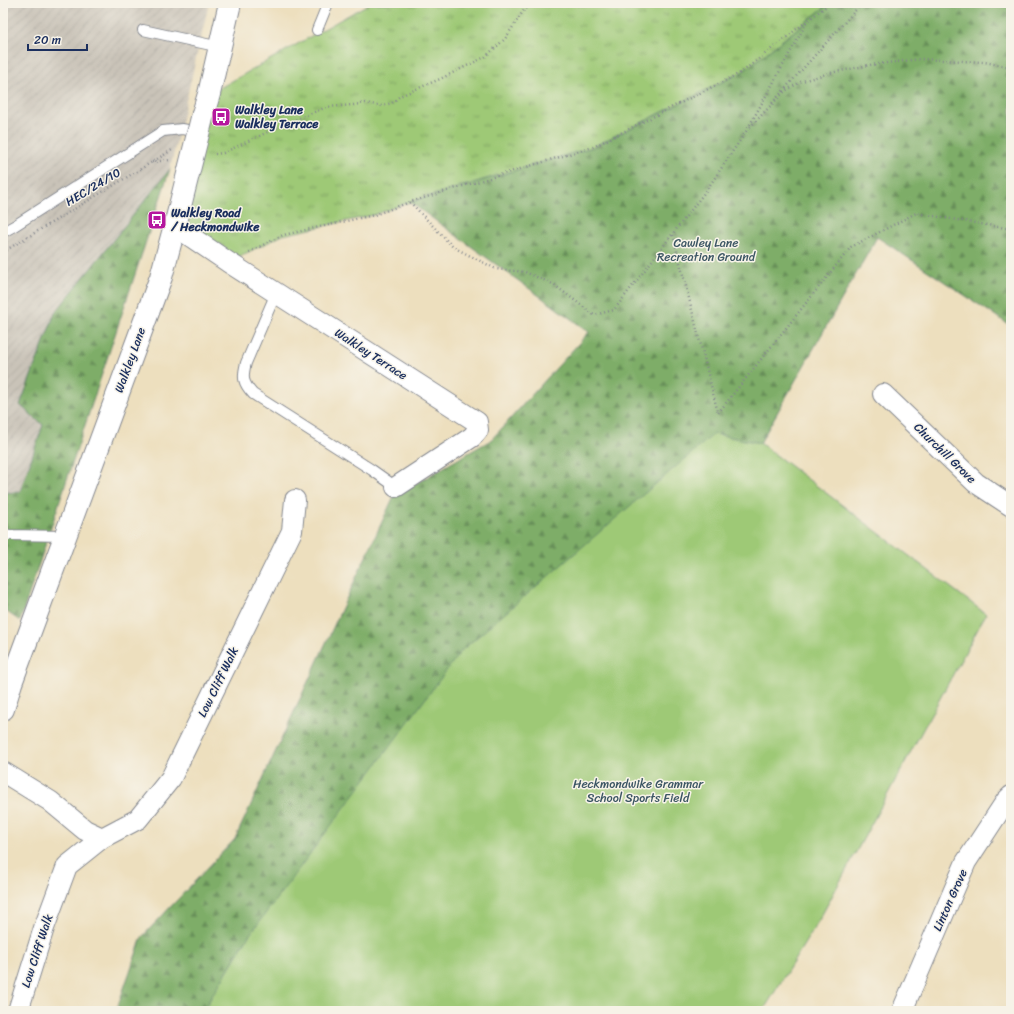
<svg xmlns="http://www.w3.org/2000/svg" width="1014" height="1014" font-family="Sriracha,sans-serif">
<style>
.industrial{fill:url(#industrial-furrows)}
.grass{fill:url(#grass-tufts);stroke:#5c7c6a}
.forest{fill:url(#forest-firs);stroke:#4c6e62}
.park{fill:#9ec976;stroke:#5c7c6a}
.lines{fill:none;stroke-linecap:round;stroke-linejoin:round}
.lane-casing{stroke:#84878e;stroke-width:12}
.street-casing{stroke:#84878e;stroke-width:22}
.secondary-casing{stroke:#84878e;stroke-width:24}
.path{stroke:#84878e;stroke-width:2.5;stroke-dasharray:1 3;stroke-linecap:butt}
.lane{stroke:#fff;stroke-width:10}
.street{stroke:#fff;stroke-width:20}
.secondary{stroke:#fff;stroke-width:22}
.secondary-bridge-casing{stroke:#84878e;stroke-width:24;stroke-linecap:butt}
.secondary-bridge{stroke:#fff;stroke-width:22}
.labels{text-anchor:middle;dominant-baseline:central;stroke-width:3;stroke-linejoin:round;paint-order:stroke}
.poi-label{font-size:12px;font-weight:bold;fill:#1b2f5e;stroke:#f7f3e8;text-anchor:start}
.street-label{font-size:12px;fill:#1b2f5e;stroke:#f7f3e8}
.park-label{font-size:12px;fill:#3c5664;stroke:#f7f3e8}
</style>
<defs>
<pattern id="industrial-furrows" width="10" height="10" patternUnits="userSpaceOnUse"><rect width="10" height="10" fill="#c9c3b8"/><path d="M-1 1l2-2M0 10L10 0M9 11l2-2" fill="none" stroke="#aca8a1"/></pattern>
<pattern id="grass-tufts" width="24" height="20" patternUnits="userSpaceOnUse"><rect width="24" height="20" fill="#9ec976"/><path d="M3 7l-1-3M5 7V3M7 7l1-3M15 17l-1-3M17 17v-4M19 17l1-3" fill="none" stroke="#80a464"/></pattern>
<pattern id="forest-firs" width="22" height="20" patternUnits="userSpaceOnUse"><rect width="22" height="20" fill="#7ead67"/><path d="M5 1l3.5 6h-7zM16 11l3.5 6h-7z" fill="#668d58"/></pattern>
</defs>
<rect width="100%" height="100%" fill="#f7f3e8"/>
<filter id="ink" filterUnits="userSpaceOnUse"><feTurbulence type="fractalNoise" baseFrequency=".025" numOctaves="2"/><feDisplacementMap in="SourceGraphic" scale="8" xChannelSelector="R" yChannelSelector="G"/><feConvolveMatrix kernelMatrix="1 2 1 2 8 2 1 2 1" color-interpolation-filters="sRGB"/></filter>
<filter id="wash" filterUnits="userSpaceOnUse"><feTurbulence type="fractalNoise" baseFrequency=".012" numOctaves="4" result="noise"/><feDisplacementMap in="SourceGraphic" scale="16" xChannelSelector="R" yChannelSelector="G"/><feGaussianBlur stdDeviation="0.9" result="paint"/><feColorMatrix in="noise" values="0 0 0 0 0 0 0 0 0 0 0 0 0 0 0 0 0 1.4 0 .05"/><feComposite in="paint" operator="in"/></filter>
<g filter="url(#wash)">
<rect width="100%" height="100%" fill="#eddfbe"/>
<path class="industrial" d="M3 3H209L170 169 55 313 43 425 20 492 3 493Z"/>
<path class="grass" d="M370 3H830L742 72 593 147 410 202 374 215 283 235 228 262 175 226 209 94Z"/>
<path class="forest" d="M830 3H1011V326L877 237 760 443 714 434 248 937 203 1011H116L142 937 235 839 394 496 491 440 589 332 410 202 593 147 742 72Z
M170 169 20 621 3 609V493L20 492 43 425 20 405 55 313Z"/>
<path class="park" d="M714 434 760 443 986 614 819 920 763 1011H203L248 937 461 651Z"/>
</g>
<g filter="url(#ink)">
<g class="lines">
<g class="lane-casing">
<path id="lane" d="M143 30 220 47
M317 30 328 3
M3 232 14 226 163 131 182 129 199 132
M276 293 246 363C242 378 243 383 253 394L372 470 396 487
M3 534 10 535 65 536"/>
</g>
<g class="street-casing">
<path id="street" d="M175 226 228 262 477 422 478 430 472 437 396 487
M883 394 976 483 1011 506
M3 772 50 801 85 830 102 838
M18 1011 44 928 67 866 102 838 138 819 171 778 292 531 295 500
M902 1011 966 862 1006 801 1011 796"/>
</g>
<g class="secondary-casing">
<path id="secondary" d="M203 114 209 94 230 3
M3 709 11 683 161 277 177 218"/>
</g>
<path class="path" d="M772 103 862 3
M750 127 785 91 802 81 830 73 870 65 920 59 984 62 1011 67
M215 154 223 153 289 122 327 107 354 105 365 103 382 106 392 103 400 96 440 79 485 57 505 39 524 10 536 3
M152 162 170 160
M410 202 453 247 496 269 525 272 553 284 594 315 614 310 708 188 747 130 807 22
M673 235 718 413 851 247 916 213 1011 229
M3 252 172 150
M249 252 283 235 374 215 410 202 593 147 742 72 830 3"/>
<use href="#lane" class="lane"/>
<use href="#street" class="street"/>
<use href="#secondary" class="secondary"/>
<g class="secondary-bridge-casing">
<path id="secondary-bridge" d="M177 218 203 114"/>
</g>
<use href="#secondary-bridge" class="secondary-bridge"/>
</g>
</g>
<defs>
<g id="bus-square" transform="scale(1)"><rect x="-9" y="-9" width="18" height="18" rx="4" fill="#b5179e" stroke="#f7f3e8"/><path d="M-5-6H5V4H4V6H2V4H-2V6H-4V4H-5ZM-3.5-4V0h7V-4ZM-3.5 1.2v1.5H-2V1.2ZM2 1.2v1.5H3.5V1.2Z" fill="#fff"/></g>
</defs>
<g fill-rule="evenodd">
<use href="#bus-square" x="221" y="117"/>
<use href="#bus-square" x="157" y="220"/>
</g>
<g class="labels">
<g class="poi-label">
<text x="235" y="110">Walkley Lane<tspan x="235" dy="14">Walkley Terrace</tspan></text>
<text x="171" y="213">Walkley Road<tspan x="171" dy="14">/ Heckmondwike</tspan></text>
</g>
<g class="street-label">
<text transform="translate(93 187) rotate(-31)">HEC/24/10</text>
<text transform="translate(371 354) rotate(33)">Walkley Terrace</text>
<text transform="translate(130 360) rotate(-70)">Walkley Lane</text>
<text transform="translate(945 453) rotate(44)">Churchill Grove</text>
<text transform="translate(218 682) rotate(-64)">Low Cliff Walk</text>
<text transform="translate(950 900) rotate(-66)">Linton Grove</text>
<text transform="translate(37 951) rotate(-72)">Low Cliff Walk</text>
</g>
<g class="park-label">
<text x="706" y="243">Cawley Lane<tspan x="706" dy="14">Recreation Ground</tspan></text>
<text x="638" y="784">Heckmondwike Grammar<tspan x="638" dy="14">School Sports Field</tspan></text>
</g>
</g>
<rect width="1014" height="1014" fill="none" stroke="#f7f3e8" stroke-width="16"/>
<path d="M28 44v6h59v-6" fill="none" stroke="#1b2f5e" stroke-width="2"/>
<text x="34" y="44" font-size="12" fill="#1b2f5e" stroke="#f7f3e8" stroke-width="3" paint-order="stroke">20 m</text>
</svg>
